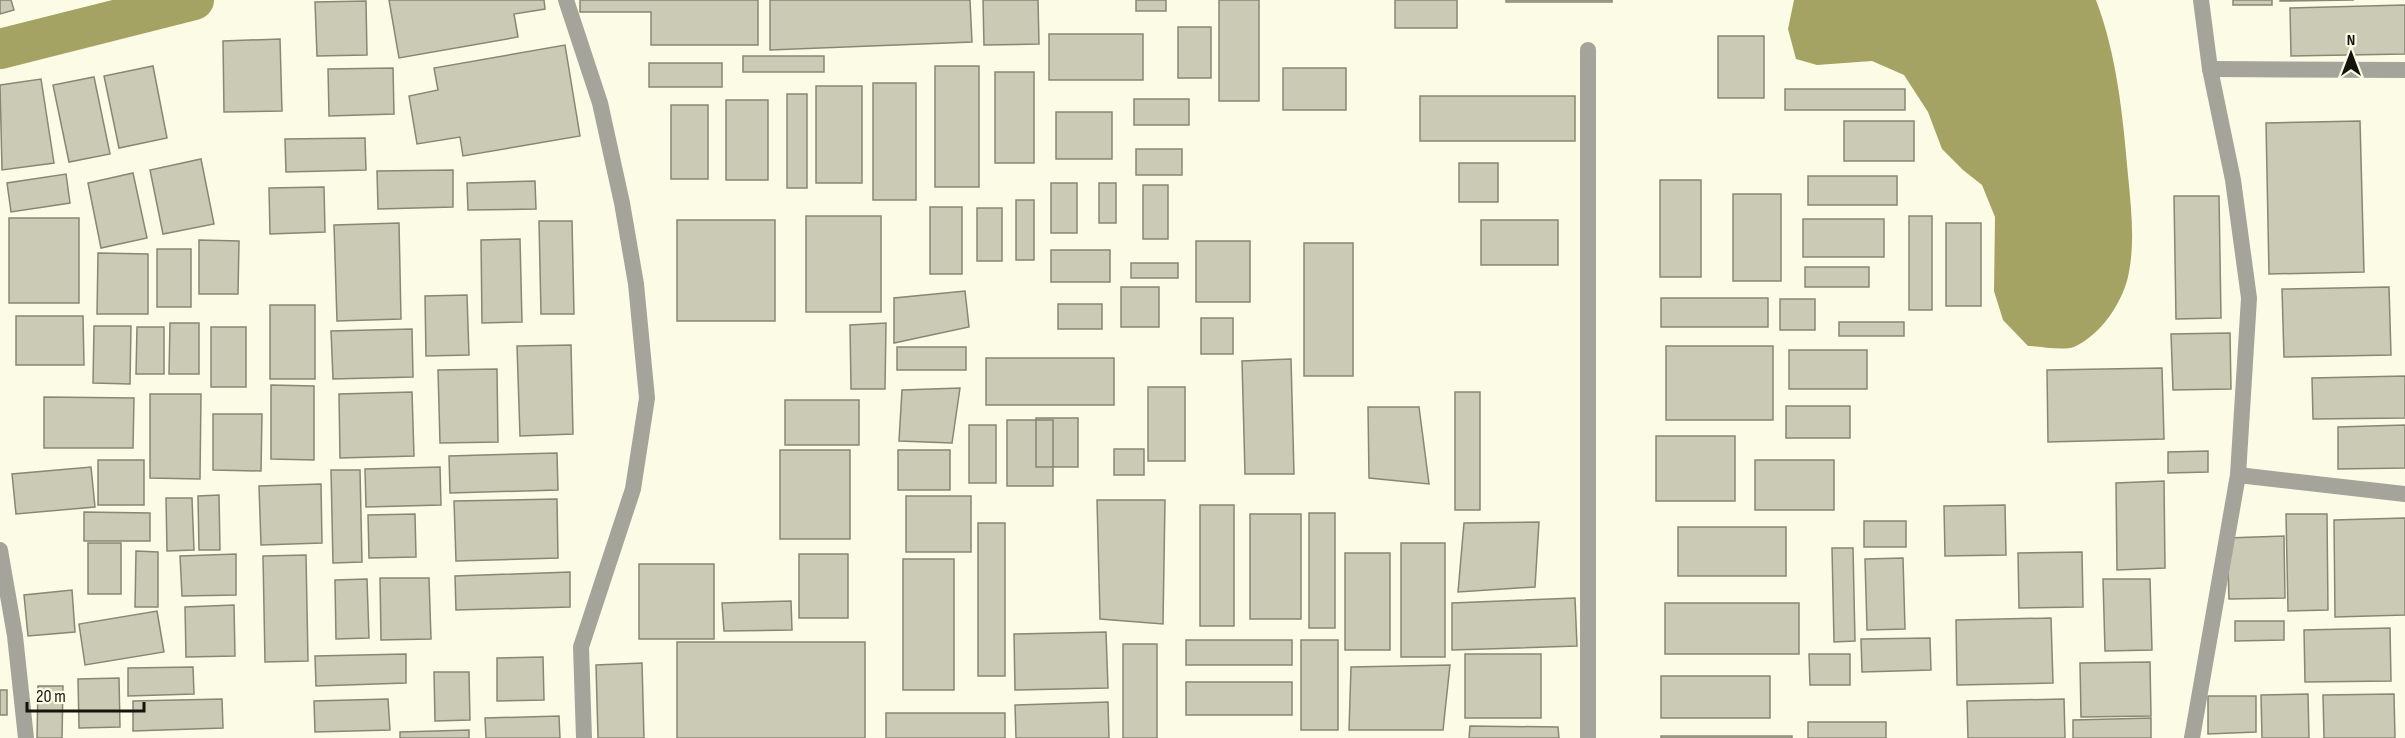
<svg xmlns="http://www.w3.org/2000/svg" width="2405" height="738" font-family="'Sofia Sans Condensed',sans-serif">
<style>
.water{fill:#a5a363}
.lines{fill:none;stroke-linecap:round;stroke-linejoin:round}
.canal{stroke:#a5a363;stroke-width:40}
.building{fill:#cacab5;stroke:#878773;stroke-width:1.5}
.minor{stroke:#a4a49b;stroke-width:16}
.tertiary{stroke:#a4a49b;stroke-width:16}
</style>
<rect width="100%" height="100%" fill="#fcfce6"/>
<path class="water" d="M1794 0H2096C2117 55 2123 117 2128 175 2131 207 2135 240 2129 272 2124 301 2101 335 2074 347 2062 351 2041 346 2028 346L2003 320 1994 291 1995 217 1982 185 1963 170 1942 149 1928 112 1904 75 1872 61 1817 65 1796 59 1788 29Z"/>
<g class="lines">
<path class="canal" d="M0 49 194 0"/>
</g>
<path class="building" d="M0 0H11L14 10 0 14Z
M389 0H544L545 9 514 14 518 37 399 58Z
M580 0H758V45H651V12H580Z
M770 0H970L972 42 770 50Z
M983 0H1038L1039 44 984 45Z
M1136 0H1166V11H1136Z
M1219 0H1259V101H1219Z
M1395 0H1457V28H1395Z
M1506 0H1612V2H1506Z
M2233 0H2272V5H2233Z
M2280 0H2354L2280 1Z
M366 1 367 55 317 56 315 2Z
M2405 5V54L2291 56 2290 8Z
M1178 27H1211V78H1178Z
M1049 34H1143V80H1049Z
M1718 36H1764V98H1718Z
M280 39 282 111 224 112 223 41Z
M565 45 580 136 463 156 460 137 417 144 409 96 438 90 434 68Z
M743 56H824V72H743Z
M649 63H722V87H649Z
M153 66 167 138 119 148 104 76Z
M935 66H979V187H935Z
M393 68 394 114 329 116 328 69Z
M1283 68H1346V110H1283Z
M995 72H1034V163H995Z
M94 77 110 154 69 162 53 85Z
M41 79 54 163 2 170 0 85Z
M873 83H916V200H873Z
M816 86H862V183H816Z
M1785 89H1905V110H1785Z
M787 94H807V188H787Z
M1420 96H1575V141H1420Z
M1134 99H1189V125H1134Z
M726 100H768V180H726Z
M671 105H708V179H671Z
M1056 112H1112V159H1056Z
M1844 121H1914V161H1844Z
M2360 121 2364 272 2269 274 2266 123Z
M365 138 366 170 286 172 285 139Z
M1136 149H1182V175H1136Z
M201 159 214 224 163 234 150 170Z
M1459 163H1498V202H1459Z
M453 170V207L378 209 377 171Z
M133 173 147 238 101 248 88 183Z
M66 174 70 203 11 212 7 183Z
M1808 176H1897V205H1808Z
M1660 180H1701V277H1660Z
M535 181 536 209 468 210 467 183Z
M1051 183H1077V233H1051Z
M1099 183H1116V223H1099Z
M1143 185H1168V239H1143Z
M324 187 325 232 270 234 269 188Z
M1733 194H1781V281H1733Z
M2174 196H2219L2221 318 2176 319Z
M1016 200H1034V260H1016Z
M930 207H962V274H930Z
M977 208H1002V261H977Z
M806 216H881V312H806Z
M1909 216H1932V310H1909Z
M9 218H79V303H9Z
M1803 219H1884V257H1803Z
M677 220H775V321H677Z
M1481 220H1558V265H1481Z
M539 221H572L574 314H541Z
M399 223 401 319 337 321 334 225Z
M1946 223H1981V306H1946Z
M520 239 522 322 482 323 481 240Z
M199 240 239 241 238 294H199Z
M1196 241H1250V302H1196Z
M1304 243H1353V376H1304Z
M157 249H191V307H157Z
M1051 250H1110V282H1051Z
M98 253 148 254V314H97Z
M1131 263H1178V278H1131Z
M1805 267H1869V287H1805Z
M1121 287H1159V327H1121Z
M2389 287 2391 355 2284 357 2282 289Z
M965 291 969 327 894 343V298Z
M467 295 469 355 426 356 425 296Z
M1661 298H1768V327H1661Z
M1780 299H1815V330H1780Z
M1058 304H1102V329H1058Z
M270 305H315V379H270Z
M16 316H83L84 365H16Z
M1201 318H1233V354H1201Z
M1839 322H1904V336H1839Z
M170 323H199V374H169Z
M886 323 885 389H851L850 325Z
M94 326H131L130 384 93 383Z
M137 327H164V374H136Z
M211 327H246V387H211Z
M412 329 413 377 333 379 331 331Z
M2230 333 2231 389 2173 390 2171 334Z
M571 345 573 434 520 436 517 346Z
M1666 346H1773V420H1666Z
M897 347H966V370H897Z
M1789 350H1867V389H1789Z
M986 358H1114V405H986Z
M1291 359 1294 474H1245L1242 361Z
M2162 368 2164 439 2048 442 2047 370Z
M497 369 498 442 440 443 438 370Z
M2405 376V418L2313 419 2312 378Z
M271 385 314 386V460L271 459Z
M1148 387H1185V461H1148Z
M960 388 952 443 899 441 902 390Z
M412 392 414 456 340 458 339 394Z
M1455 392H1480V510H1455Z
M150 394H201L200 479 150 478Z
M44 397 134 398 133 448H44Z
M785 400H859V445H785Z
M1786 406H1850V438H1786Z
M1368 407H1419L1429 484 1369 478Z
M213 414H262L261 471 213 470Z
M1036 418H1078V467H1036Z
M1007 420H1053V486H1007Z
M969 425H996V483H969Z
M2405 425V468L2338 469V427Z
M1656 436H1735V501H1656Z
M1114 449H1144V475H1114Z
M780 450H850V539H780Z
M898 450H950V490H898Z
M2208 451V472L2168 473V452Z
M557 453 558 490 450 493 449 456Z
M98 460H144V505H98Z
M1755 460H1834V510H1755Z
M91 467 95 507 16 514 12 474Z
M440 467 441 505 366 507 365 469Z
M331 470H360L362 562 333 563Z
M2164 481 2165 568 2117 570 2116 483Z
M321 484 322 543 261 545 259 486Z
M219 495 220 550H199L198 496Z
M906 496H971V552H906Z
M166 498H192L194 550 167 551Z
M557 499 558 558 456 561 454 501Z
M1097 500H1165L1163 624 1100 619Z
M1200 505H1234V626H1200Z
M2005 505 2006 555 1945 556 1944 506Z
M84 512 150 513V541H84Z
M1309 513H1335V628H1309Z
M415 514 416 557 369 558 368 515Z
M1250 514H1301V619H1250Z
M2286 514H2327L2328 610 2288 611Z
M2405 518V615L2335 617 2334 520Z
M1864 521H1906V547H1864Z
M1539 522 1535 587 1458 592 1464 523Z
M978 523H1005V676H978Z
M1678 527H1786V576H1678Z
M2284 536 2285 598 2229 599 2227 538Z
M88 543H121V594H88Z
M1401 543H1445V657H1401Z
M1832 548H1853L1855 641 1834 642Z
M136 551 158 552V607H135Z
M2082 552 2083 607 2019 608 2018 553Z
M1345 553H1390V650H1345Z
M236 554V595L182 596 180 556Z
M799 554H848V618H799Z
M306 555 308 661 265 662 263 556Z
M1903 558 1905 629 1867 630 1865 559Z
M903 559H954V690H903Z
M639 564H714V639H639Z
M570 572V607L456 610 455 576Z
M380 578H429L431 639 381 640Z
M367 579 369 638 336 639 335 580Z
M2103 579H2150L2152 650 2105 651Z
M72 590 75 632 28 636 24 595Z
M1575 598 1577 646 1452 650V603Z
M791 601 792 630 724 631 722 603Z
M1665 603H1799V654H1665Z
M234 605 235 656 186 657 185 607Z
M157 611 164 652 85 665 79 624Z
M2051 618 2053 683 1957 685 1956 620Z
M2235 621H2284V640L2235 641Z
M2390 628 2391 681 2305 682 2304 630Z
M1106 632 1108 688 1015 690 1014 634Z
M1930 638 1931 670 1862 672 1861 639Z
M1186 640H1292V665H1186Z
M1301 640H1338V730H1301Z
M677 642H865V738H677Z
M1123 644H1157V738H1123Z
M406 654V683L316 686 315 656Z
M1465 654H1541V718H1465Z
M1809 654H1850V685H1810Z
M543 657 544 700 497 701V658Z
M2150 662 2151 716 2081 717 2080 663Z
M642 663 644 738H598L596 665Z
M1450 665 1443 730H1349L1351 667Z
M193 667 194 694 128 696V668Z
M434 672H469L470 720 435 721Z
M1661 676H1770V718H1661Z
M119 678 120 727 79 728 78 679Z
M1186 682H1292V715H1186Z
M38 686H63L62 738H37Z
M0 690H7V715H0Z
M2308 694 2309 738H2262L2261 695Z
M2394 694 2395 738H2324L2323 695Z
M2208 696H2256V732L2208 734Z
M222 699 223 728 133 731V701Z
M388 699 390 730 315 732 314 701Z
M2064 699 2065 738H1968L1967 701Z
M1108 702 1109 738H1016L1015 705Z
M886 713H1005V738H886Z
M559 716 560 738H486L485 718Z
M2151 718V738H2073V720Z
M1808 722H1886V738H1808Z
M1470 726 1558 727 1559 738H1469Z
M469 730V738H400V732Z
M1661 736H1792V738H1661Z"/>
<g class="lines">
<path class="minor" d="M566 0 600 103 622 203 636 284 647 398 633 489 581 647 584 738
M2210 69 2405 70
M2238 475 2405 494
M0 550 15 636 26 738
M1588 738V50"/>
<path class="tertiary" d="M2192 738 2238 475 2249 298 2233 180 2210 69 2201 0"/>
</g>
<g transform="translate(2351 54)" stroke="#fcfce6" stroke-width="4.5" paint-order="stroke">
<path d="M0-4.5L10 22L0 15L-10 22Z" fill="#14130c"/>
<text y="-9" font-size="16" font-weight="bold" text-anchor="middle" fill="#14130c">N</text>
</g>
<path d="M27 702v9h117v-9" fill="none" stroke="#14130c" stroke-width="3"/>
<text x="36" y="702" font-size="18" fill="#14130c" stroke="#fcfce6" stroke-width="4.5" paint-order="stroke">20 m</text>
</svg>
